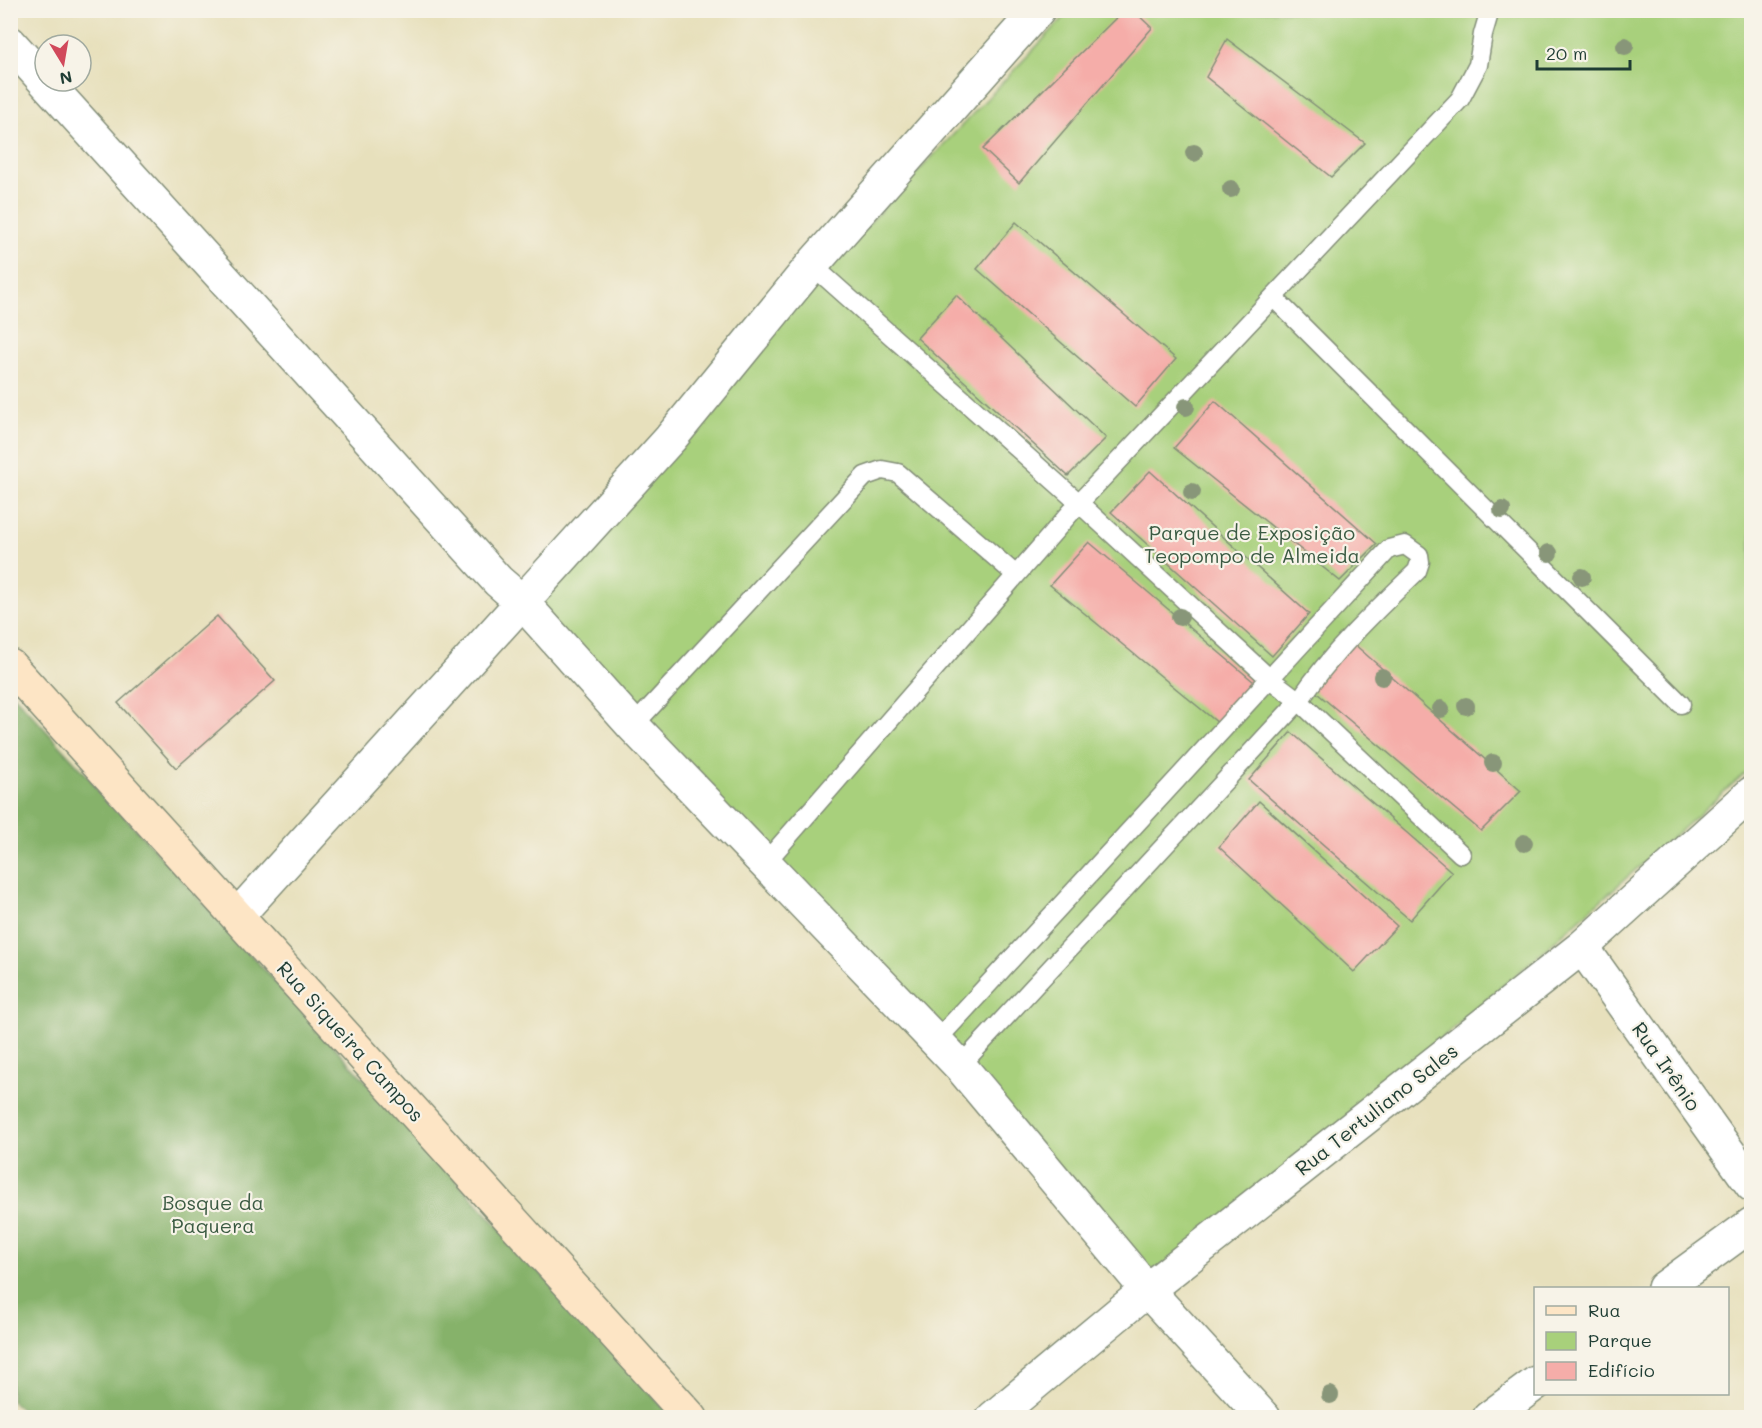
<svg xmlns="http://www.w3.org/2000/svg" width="1762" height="1428" font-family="Mali,sans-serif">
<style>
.green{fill:#a8d07b;stroke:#648658;stroke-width:1.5}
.forest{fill:#86b26b;stroke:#527850;stroke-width:1.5}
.building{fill:#f5ada9}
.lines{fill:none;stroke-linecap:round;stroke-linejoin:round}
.lane-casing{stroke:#838e78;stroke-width:21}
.street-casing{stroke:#838e78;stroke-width:36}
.secondary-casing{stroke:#838e78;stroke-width:36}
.lane{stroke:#fff;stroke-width:18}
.street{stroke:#fff;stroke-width:33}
.secondary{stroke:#fde5c5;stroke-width:33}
.tree{fill:#889679}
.labels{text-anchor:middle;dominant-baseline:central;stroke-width:4.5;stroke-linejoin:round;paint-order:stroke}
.park-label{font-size:20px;fill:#3a5a42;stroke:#f7f3e8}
.street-label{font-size:20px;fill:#1f3d34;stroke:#f7f3e8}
</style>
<rect width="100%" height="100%" fill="#f7f3e8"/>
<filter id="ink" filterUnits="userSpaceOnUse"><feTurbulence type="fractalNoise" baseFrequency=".0167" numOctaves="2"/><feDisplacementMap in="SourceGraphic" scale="12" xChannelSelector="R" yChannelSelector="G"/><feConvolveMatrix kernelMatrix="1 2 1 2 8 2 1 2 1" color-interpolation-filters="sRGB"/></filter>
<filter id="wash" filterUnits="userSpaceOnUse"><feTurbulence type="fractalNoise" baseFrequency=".008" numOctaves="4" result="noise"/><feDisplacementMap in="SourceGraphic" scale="24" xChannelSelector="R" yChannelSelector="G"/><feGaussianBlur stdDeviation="1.35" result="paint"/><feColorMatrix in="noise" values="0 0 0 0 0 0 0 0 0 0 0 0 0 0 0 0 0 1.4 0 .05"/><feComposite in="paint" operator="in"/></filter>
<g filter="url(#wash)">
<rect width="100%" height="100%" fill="#e7e0bc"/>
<path class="green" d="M1070 11H1751V768L1539 955 1147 1290 514 599Z"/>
<path class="forest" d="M10 691 672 1417 32 1418 11 1401Z"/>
<g id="blocks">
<path class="building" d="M1124 10H1133L1152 28 1019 183 983 149Z
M1227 39 1365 143 1331 177 1206 77Z
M1016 222 1176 359 1135 407 977 269Z
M956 295 1106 438 1068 476 917 338Z
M1215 401 1377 544 1340 581 1174 448Z
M1150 471 1309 614 1272 656 1111 512Z
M1089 542 1254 682 1218 723 1050 585Z
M217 616 275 681 176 768 118 703Z
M1353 643 1521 791 1481 831 1311 688Z
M1291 732 1452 872 1410 920 1249 780Z
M1259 801 1397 926 1354 972 1219 847Z"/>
</g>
</g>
<g filter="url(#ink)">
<use href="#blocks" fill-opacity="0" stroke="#838e78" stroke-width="1.5"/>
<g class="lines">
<g class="lane-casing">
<path id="lane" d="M812 265 1079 503 1270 679 1299 701 1461 854
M1273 297 1681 704
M633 726 865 476 882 470 898 473 1016 575
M765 863 1079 503 1460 99 1478 65 1483 34 1490 10
M936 1041 1389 549 1405 545 1419 555 1420 562 1417 571C1375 611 1331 653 1299 701L960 1066"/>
</g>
<g class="street-casing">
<path id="street" d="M10 43 498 581 521 601 633 726 960 1066 1147 1290 1264 1418
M237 916 670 439 812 265 1038 10
M1582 947 1752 1185
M1664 1288 1752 1224
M993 1418 1147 1290 1582 947 1752 793
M1489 1418 1536 1383"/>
</g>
<g class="secondary-casing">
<path id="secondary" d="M10 666 691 1418"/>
</g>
<use href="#lane" class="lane"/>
<use href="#street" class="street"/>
<use href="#secondary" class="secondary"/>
</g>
<g class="tree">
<circle cx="1625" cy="46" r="9"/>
<circle cx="1194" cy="153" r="9"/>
<circle cx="1231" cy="189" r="9"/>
<circle cx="1186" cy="407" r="9"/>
<circle cx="1192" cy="492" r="9"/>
<circle cx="1502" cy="510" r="9"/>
<circle cx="1549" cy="553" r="9"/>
<circle cx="1582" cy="577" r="9"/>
<circle cx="1180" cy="617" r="9"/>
<circle cx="1382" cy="677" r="9"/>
<circle cx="1466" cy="706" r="9"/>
<circle cx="1441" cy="709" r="9"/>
<circle cx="1493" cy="763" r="9"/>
<circle cx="1524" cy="843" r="9"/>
<circle cx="1330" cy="1395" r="9"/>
</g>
</g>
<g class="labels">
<g class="park-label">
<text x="1252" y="532">Parque de Exposição<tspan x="1252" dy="23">Teopompo de Almeida</tspan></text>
<text x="213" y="1202">Bosque da<tspan x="213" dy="23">Paquera</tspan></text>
</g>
<g class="street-label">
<text transform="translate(351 1041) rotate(48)">Rua Siqueira Campos</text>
<text transform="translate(1667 1066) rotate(55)">Rua Irênio</text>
<text transform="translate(1376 1109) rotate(-38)">Rua Tertuliano Sales</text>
</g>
</g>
<rect width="1762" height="1428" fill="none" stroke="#f7f3e8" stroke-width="36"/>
<rect x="1534" y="1287" width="195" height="108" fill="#f7f3e8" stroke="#a1aaa0" stroke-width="1.5"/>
<rect x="1546" y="1306" width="30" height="9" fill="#fde5c5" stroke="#a1aaa0" stroke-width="1.5"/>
<text x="1588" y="1317" font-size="18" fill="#1f3d34">Rua</text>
<rect x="1546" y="1332" width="30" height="18" fill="#a8d07b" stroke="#a1aaa0" stroke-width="1.5"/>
<text x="1588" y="1347" font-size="18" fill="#1f3d34">Parque</text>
<rect x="1546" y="1362" width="30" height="18" fill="#f5ada9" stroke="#a1aaa0" stroke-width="1.5"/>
<text x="1588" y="1377" font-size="18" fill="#1f3d34">Edifício</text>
<g transform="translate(63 63) rotate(169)"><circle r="28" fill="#f7f3e8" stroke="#a1aaa0" stroke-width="1.5"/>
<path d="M0-4.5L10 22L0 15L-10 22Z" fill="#d1495b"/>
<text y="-9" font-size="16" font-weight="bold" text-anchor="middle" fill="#1f3d34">N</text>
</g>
<path d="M1537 60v9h93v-9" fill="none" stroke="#1f3d34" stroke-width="3"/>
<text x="1546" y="60" font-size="18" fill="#1f3d34" stroke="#f7f3e8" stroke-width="4.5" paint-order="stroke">20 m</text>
</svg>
